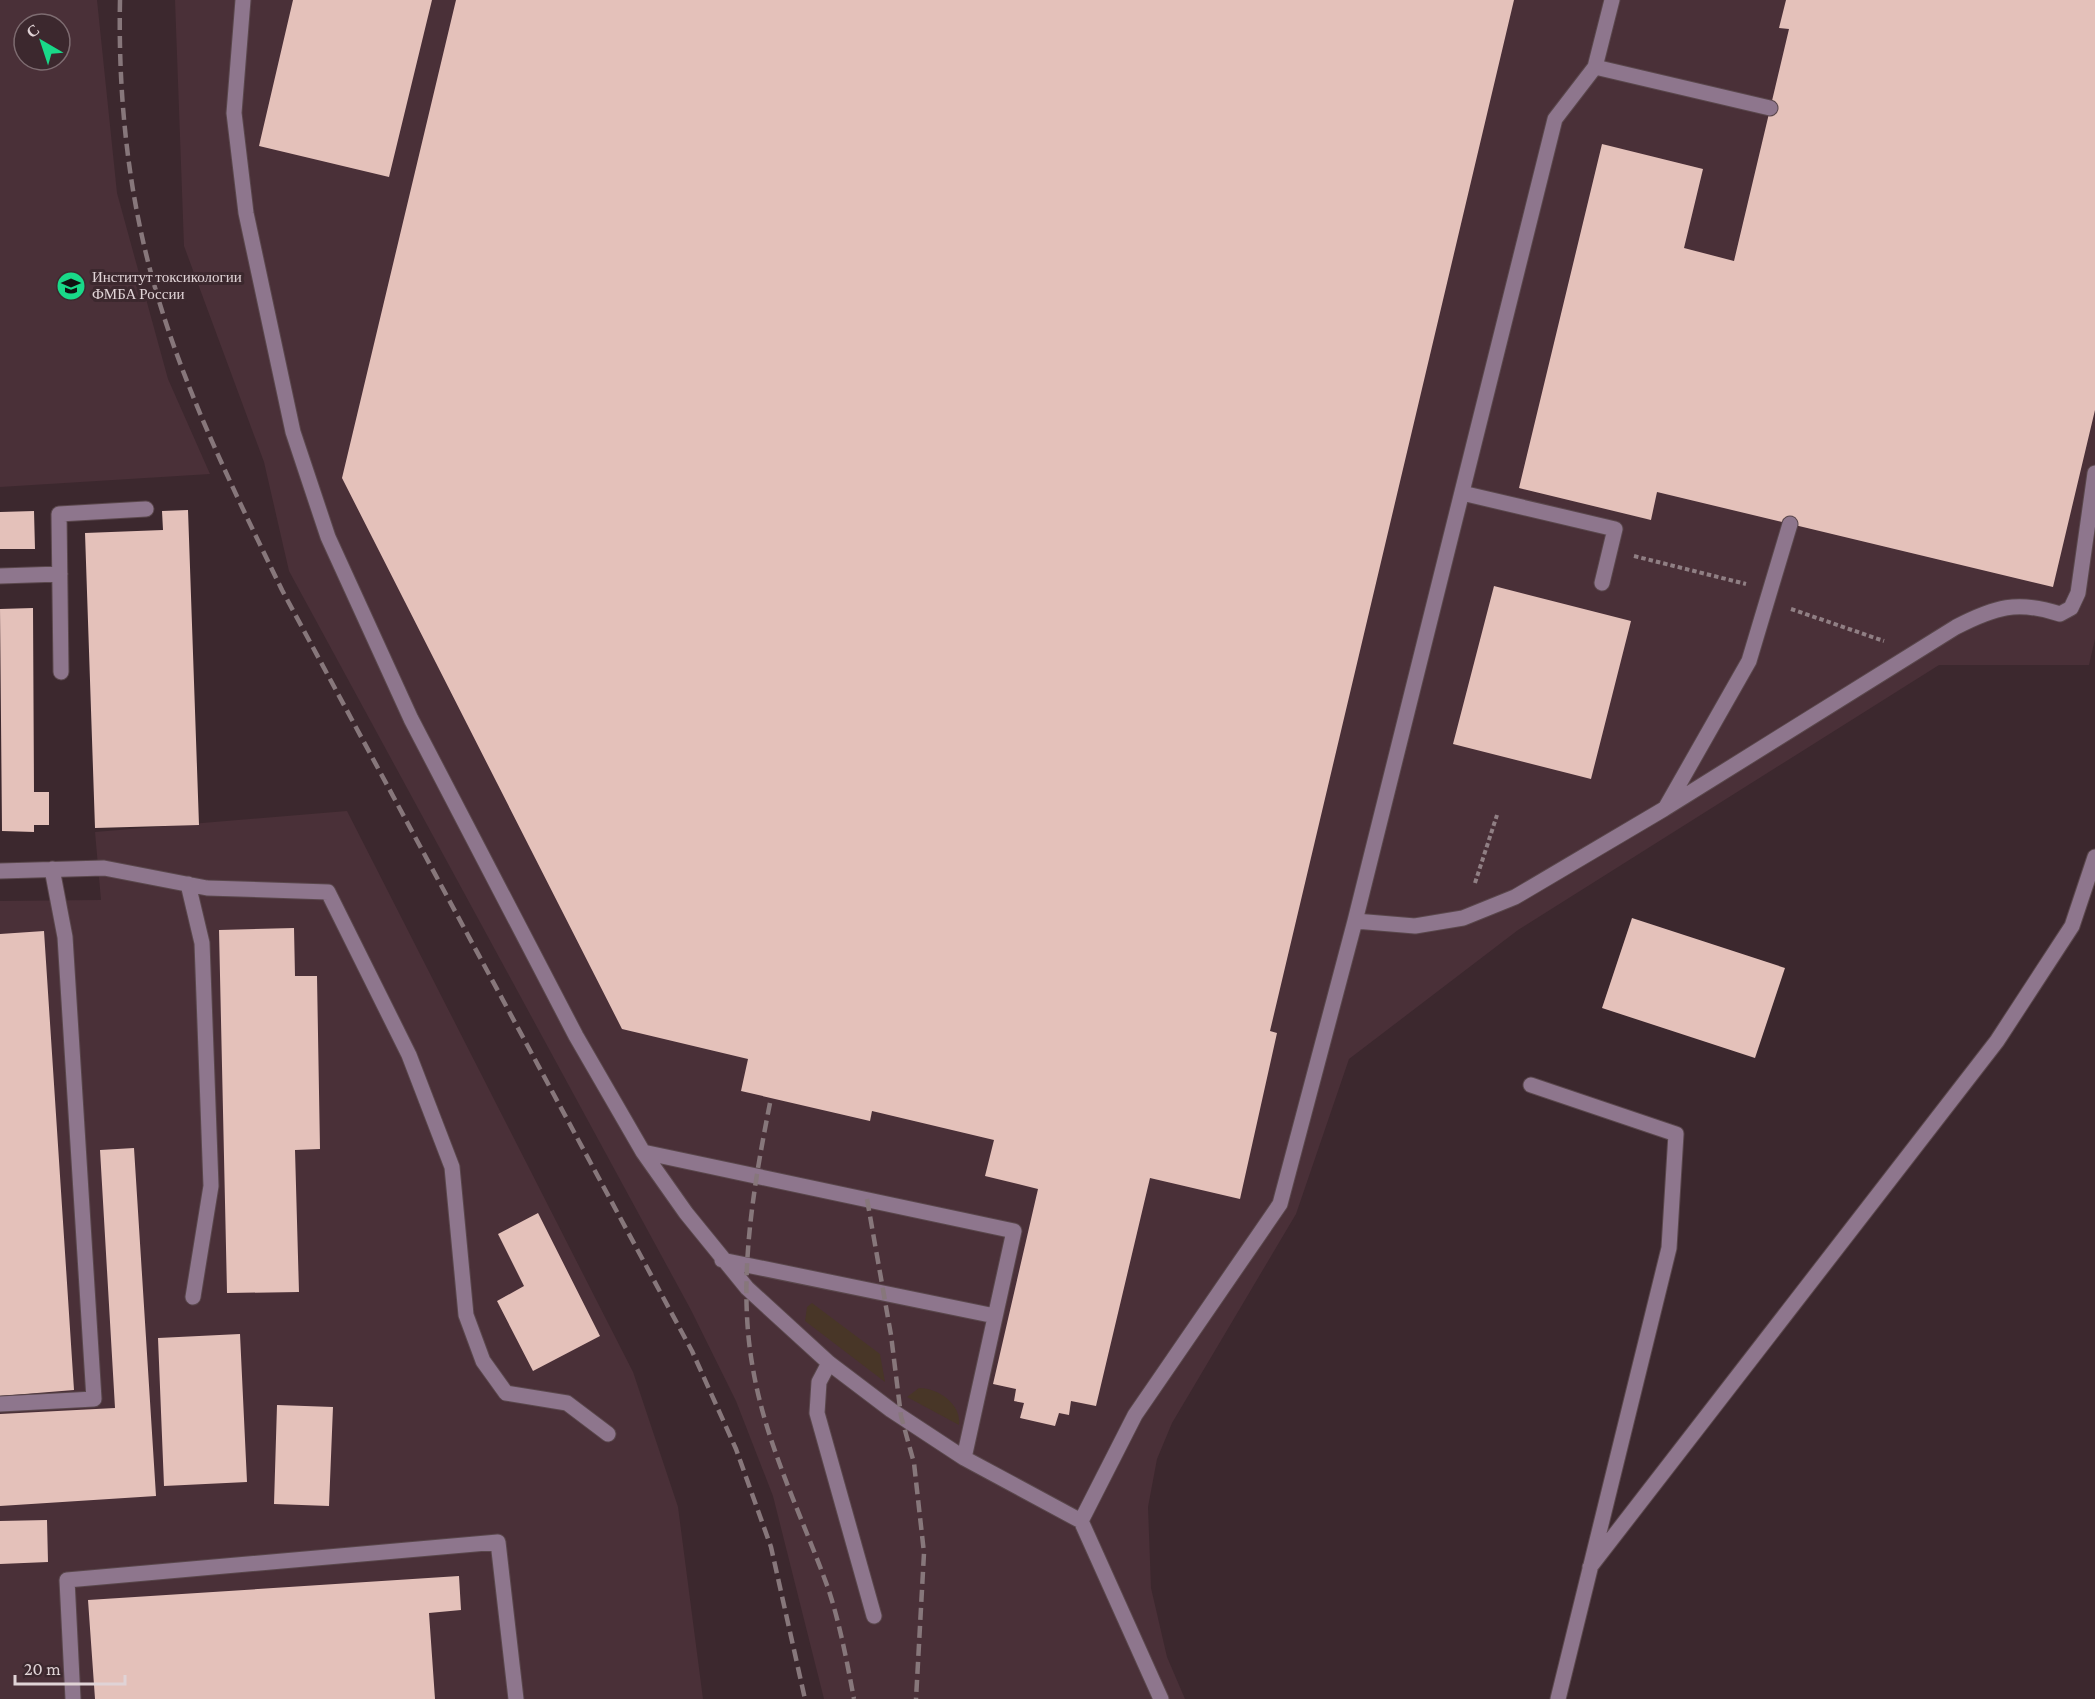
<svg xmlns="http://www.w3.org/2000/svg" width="2095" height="1699" font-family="'Crimson Pro',serif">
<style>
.built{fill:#4a3038;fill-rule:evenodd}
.green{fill:#483627}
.building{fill:#e4c1ba}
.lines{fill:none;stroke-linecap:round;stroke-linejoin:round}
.minor-casing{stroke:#5a474c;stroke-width:17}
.path{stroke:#907f84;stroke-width:4;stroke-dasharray:4.5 3;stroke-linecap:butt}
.minor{stroke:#8e768d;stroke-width:15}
.rail{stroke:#87777b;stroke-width:4.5;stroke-dasharray:12 6;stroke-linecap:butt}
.labels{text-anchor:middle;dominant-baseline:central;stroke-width:6;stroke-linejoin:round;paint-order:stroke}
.poi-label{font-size:15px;fill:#e0d3d6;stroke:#3c282e;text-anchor:start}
</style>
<rect width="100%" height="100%" fill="#3c282e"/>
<path class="built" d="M0 0H97L117 193 168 379 210 474 0 487ZM24 24H60V60H24Z
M175 0H2095V639L2089 665H1939L1518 930 1349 1059 1296 1214 1172 1423 1157 1459 1148 1507 1151 1588 1167 1657 1185 1699H824L773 1496 736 1401 691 1310 289 571 264 462 184 246Z
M347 811 633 1372 678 1507 703 1699H0V901L101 900 95 832Z"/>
<path class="green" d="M812 1303 880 1354 885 1382 805 1321 807 1307Z
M919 1388C939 1388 962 1405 959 1425L907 1397Z"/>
<path class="building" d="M293 0H432L389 177 259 146Z
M456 0H1514L1270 1031 1277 1033 1240 1199 1150 1178 1096 1406 1071 1401 1069 1415 1059 1413 1055 1426 1020 1418 1024 1403 1014 1401 1016 1389 993 1384 1038 1189 985 1176 994 1140 872 1111 870 1121 741 1091 748 1059 622 1029 342 478Z
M1786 0H2095V410L2053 587 1657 492 1651 520 1519 488 1602 144 1703 169 1684 248 1734 261 1789 29 1779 28Z
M188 510 199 825 95 828 85 533 163 530 162 511Z
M34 511 35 549H0V512Z
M1494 586 1631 621 1591 779 1453 744Z
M33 608 34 792H49V825H34V832L2 831 0 609Z
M1632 918 1785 968 1755 1058 1602 1008Z
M294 928 295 976H317L320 1149 295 1150 299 1292 227 1293 219 930Z
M44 931 74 1390 0 1396V934Z
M134 1148 156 1496 0 1506V1414L115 1408 100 1150Z
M538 1213 600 1336 533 1371 497 1301 524 1286 498 1234Z
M240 1334 247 1482 164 1486 158 1338Z
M277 1405 333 1407 329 1506 274 1504Z
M47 1520 48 1562 0 1564V1521Z
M459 1576 461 1610 429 1613 435 1699H95L88 1600Z"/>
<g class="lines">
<g class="minor-casing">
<path id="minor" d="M243 0 234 113 246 213 293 432 328 537 411 719 576 1036 643 1152 686 1213 747 1288 829 1363 891 1410 964 1458 1081 1521 1161 1699
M1595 67 1770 108
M1462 493 1615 529 1602 583
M0 576 60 574
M61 672 59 514 146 509
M1666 807 1749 661 1790 524
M0 871 104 868 207 888 328 892 409 1055 452 1167 466 1315 483 1361 506 1393 567 1403 608 1434
M188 884 202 943 211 1186 193 1297
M1355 921 1415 926 1463 918 1515 897 1664 809 1956 627C1995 607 2017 600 2060 614L2071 608 2078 593 2095 473
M1531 1085 1676 1134 1669 1248 1558 1699
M643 1152 1014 1231 964 1458
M722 1260 995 1316
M829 1363 819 1382 817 1413 874 1616
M0 1404 94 1399 65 937 52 869
M1081 1521 1135 1415 1280 1204 1355 921 1555 119 1595 67 1612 0
M1590 1567 1997 1041 2072 926 2095 857
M73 1699 67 1580 498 1542 516 1699"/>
</g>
<path class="path" d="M1634 556 1746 584
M1791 609 1884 641
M1475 883 1497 815"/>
<use href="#minor" class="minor"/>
<path class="rail" d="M120 0C118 95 128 193 154 284 184 390 234 491 282 590L692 1351 736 1449 771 1547 805 1699
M770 1103C753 1189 737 1282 753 1369 766 1445 802 1516 828 1588 840 1624 847 1662 854 1699
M867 1199 891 1335 901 1416 914 1463 924 1553 916 1699"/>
</g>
<defs>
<g id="university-disc" transform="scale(1.5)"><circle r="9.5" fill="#19d989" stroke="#3c282e"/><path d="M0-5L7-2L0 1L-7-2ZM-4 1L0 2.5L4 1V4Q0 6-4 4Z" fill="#111"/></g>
</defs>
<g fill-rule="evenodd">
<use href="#university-disc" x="71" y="286"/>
</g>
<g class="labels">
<g class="poi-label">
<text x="92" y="277">Институт токсикологии<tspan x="92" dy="17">ФМБА России</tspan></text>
</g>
</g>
<g transform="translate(42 42) rotate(321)"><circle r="28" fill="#3c282e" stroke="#7e6c71" stroke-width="1.5"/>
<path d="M0-4.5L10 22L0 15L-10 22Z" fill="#19d989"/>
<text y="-9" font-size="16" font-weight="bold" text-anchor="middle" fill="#e0d3d6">С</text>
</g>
<path d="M15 1675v9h110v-9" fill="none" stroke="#e0d3d6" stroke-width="3"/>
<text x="24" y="1675" font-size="18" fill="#e0d3d6" stroke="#3c282e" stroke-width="4.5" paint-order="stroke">20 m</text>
</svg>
